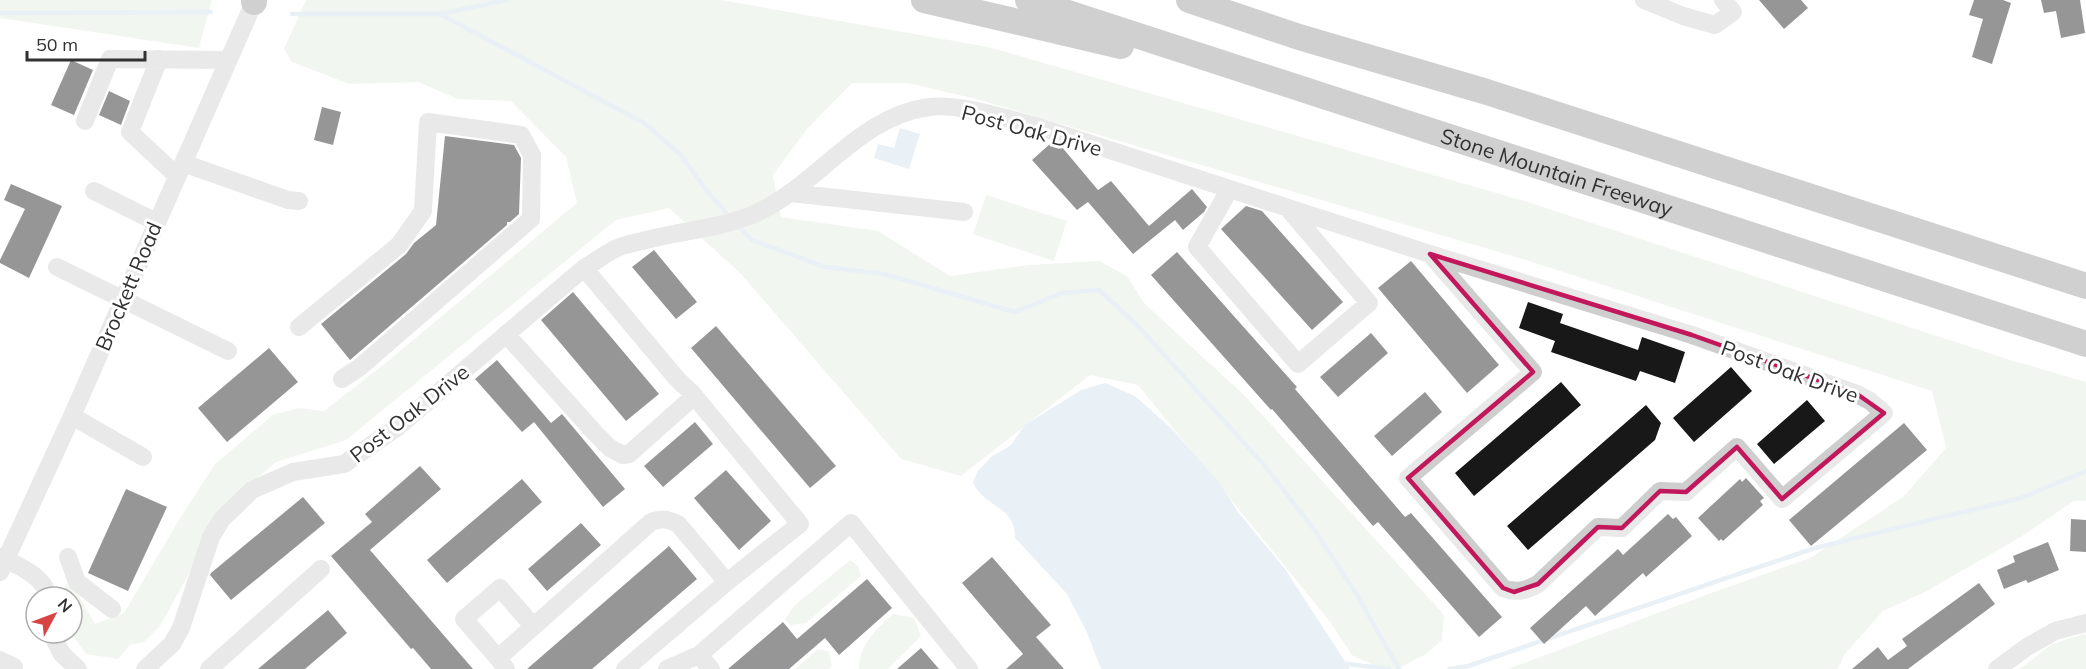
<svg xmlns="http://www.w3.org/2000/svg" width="2086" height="669" font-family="Mulish,sans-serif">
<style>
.green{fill:#e3eade}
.water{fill:#cfdeea}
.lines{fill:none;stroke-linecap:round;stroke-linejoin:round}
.stream{stroke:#cfdeea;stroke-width:4.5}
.building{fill:#181818}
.minor{stroke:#cecece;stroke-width:18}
.highway{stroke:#989898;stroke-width:26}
.marked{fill:none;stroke:#c2185b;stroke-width:4.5;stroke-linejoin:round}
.labels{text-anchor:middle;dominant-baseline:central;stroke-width:6;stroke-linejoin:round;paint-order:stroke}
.street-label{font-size:21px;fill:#313131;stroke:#fff}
</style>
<rect width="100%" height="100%" fill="#fff"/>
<path class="green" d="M0 0H212L199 48 0 18Z
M306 0H721L988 47 1528 202 2007 359 2086 382V501H2074L2019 538 1923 593 1883 611 1844 655 1838 669H1508L1714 592 1810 558 1903 497 1946 448 1932 391 1526 260 976 99 908 83H852L807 129 773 175 781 217 878 231 950 276 1029 265 1099 261 1127 276 1144 303 1244 395 1444 615 1442 640 1426 654 1397 669H1381L1352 655 1331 623 1138 385 1090 375 961 476 901 459 742 275 669 208 616 220 346 440 276 462 228 503 160 626 144 642 130 645 118 659 86 654 71 633 72 597H62L66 584 75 589 95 624 124 613 182 515 215 464 273 415 298 408 324 411 388 361 577 203 566 157 511 101 458 99 418 82 349 84 292 62 284 49Z
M986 195 1067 221 1054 261 973 234Z
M850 560 858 566 861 576 806 623 790 625 785 619 794 606Z
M893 614 914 618 921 636 888 669H859C859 644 876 630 893 614Z
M2084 634 2086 636V669H2020L2052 644Z
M818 649 829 651 832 666 829 669H795Z"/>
<path class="water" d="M900 128 920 134 909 169 874 158 878 144 894 148Z
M1105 383 1135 396 1173 430 1219 482 1238 512 1285 569 1350 669H1101L1086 630 1067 594 1015 538C1016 506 985 508 973 483L977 472 992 456 1010 446 1025 425 1081 390Z"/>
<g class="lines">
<path class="stream" d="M0 13 211 12
M292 14H440L644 123 680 154 710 195 730 217
M440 14 507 0
M738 225 752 240 825 267 884 274 1015 312 1062 293 1099 290 1138 326 1265 466 1316 532 1357 595 1399 669
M1347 664 1389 669
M1449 669 1468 666 1815 548 2021 498 2086 471"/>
</g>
<path class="building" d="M1759 0H1801L1808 8 1784 29Z
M1974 0H2003L2011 3 1992 64 1972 57 1983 19 1969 15Z
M2041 0H2080L2085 33 2061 38 2056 11 2044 13Z
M71 60 93 70 74 115 51 105Z
M109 91 130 101 121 125 99 115Z
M322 107 341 112 333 145 314 140Z
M445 136 514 145 521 158 519 214 510 222H507V225L350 360 321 324 406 254 414 243 436 225Z
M1051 143 1061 146 1098 190 1111 181 1149 226 1192 189 1207 207 1204 212 1183 230 1175 220 1133 254 1088 202 1077 210 1032 160Z
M11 184 62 206 29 278 0 263V260L25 209 4 200Z
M1246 206 1262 211 1343 302 1312 330 1221 229Z
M654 250 697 302 676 319 632 267Z
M1177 252 1297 387 1295 389 1405 517 1411 513 1502 617 1479 637 1378 522 1373 526 1272 409 1271 410 1151 275Z
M1411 261 1499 365 1467 393 1378 288Z
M573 292 659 394 626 421 541 320Z
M1528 302 1563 314 1560 323 1638 350 1642 337 1685 352 1675 383 1640 371 1636 381 1551 352 1555 341 1519 328Z
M716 326 836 466 810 488 691 348Z
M1371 333 1388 353 1338 397 1320 377Z
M269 348 298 382 227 442 198 408Z
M497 360 551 423 562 414 625 489 603 507 534 422 522 432 475 379Z
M1731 367 1752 391 1694 442 1673 418Z
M1561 382 1581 405 1474 496 1455 473Z
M1425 392 1442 412 1392 456 1374 436Z
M1807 400 1825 421 1774 464 1757 444Z
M1646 405 1661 423 1655 440 1528 550 1507 526Z
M695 422 713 444 663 487 644 466Z
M1904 423 1927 450 1811 546 1789 520Z
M420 466 441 489 370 550 473 669H431L413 648 411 649 331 556 372 522 365 514Z
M726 470 771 521 739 550 694 498Z
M1746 478 1764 498 1760 501 1763 505 1723 541 1721 539 1719 541 1698 518 1740 479 1742 482Z
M522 479 542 502 447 583 427 560Z
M126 489 167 507 128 591 88 573Z
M303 497 325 523 231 600 210 575 211 573Z
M1668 514 1673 519 1676 517 1692 536 1646 577 1643 573 1595 616 1586 606 1544 644 1530 628 1618 549 1623 555Z
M2071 519 2086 520V552L2070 551Z
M581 523 601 545 547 591 528 569Z
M2048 542 2059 570 2028 583 2026 580 2004 589 1997 570 2015 562 2013 556Z
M669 546 697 579 592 669H527Z
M992 557 1051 625 1036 637 1064 669H1006L1023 654 962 583Z
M867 579 892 608 839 655 825 638 789 669H728L783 622 797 639Z
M1979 583 1995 604 1908 669H1852L1878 647 1888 660 1907 646 1902 639Z
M328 610 347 633 305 669H258Z
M921 648 939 669H897Z"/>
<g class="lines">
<path class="minor" d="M1644 0 1683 16 1715 25 1733 12 1723 0
M159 59 130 132 177 176
M85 121 110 59 229 60
M183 163 288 200 299 201
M1229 190 1197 247 1298 364 1369 303 1290 211
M94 191 156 222
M791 193 964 212
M57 267 228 351
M299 327 399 245 423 211 428 122 521 135 532 155 531 219 360 367 342 379
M506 334 595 433 610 448 623 455 629 454 691 399V392L678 380 584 268
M72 416 143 457
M0 557C17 565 45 576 48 597
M68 557 77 582 112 609
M0 572 72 416 255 0
M51 633 62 654 78 669
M699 655 711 669
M498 658 464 619 500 588 533 626
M0 660 14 667 13 669
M145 669 172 644 181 628 211 537 222 519 252 490 293 472 344 464 399 426 584 268C595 262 605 254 615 249 623 245 633 243 642 241 678 231 717 229 752 215 818 187 856 117 929 107 958 103 1007 119 1036 126L1430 254 1692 335 1857 394 1870 401 1884 413 1782 499 1737 447 1686 492 1660 491 1622 528 1598 527 1538 584C1525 591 1517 593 1503 588L1408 478 1533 372 1430 254
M209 669 321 569
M506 669 498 658 651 522C661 518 668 519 678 524L727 582
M625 669 727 582 800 524 691 392
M667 669 699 655 851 523 969 669
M1997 669 2027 647 2055 631 2086 623"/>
<g class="highway">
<path d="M254 0V2"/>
<path d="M924 0 1121 46"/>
<path id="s1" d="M1028 0 2086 344"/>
<path d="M1189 0 1299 37 1487 92 2086 286"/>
</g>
</g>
<path d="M0 0H2086V669H0ZM1430 254 1692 335 1857 394 1884 413 1782 499 1737 447 1686 492 1660 491 1622 528 1598 527 1538 584 1514 592 1503 588 1408 478 1533 372Z" fill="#fff" fill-opacity=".55" fill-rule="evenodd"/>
<path class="marked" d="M1430 254 1692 335 1857 394 1884 413 1782 499 1737 447 1686 492 1660 491 1622 528 1598 527 1538 584 1514 592 1503 588 1408 478 1533 372Z"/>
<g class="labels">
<g class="street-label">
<text transform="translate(1032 130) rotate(15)">Post Oak Drive</text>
<text stroke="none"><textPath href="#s1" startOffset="556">Stone Mountain Freeway</textPath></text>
<text transform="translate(128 286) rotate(-67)">Brockett Road</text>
<text transform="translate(1790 371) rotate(20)">Post Oak Drive</text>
<text transform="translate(409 413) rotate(-38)">Post Oak Drive</text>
</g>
</g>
<g transform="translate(54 615) rotate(49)"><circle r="28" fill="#ffffff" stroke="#adadad" stroke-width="1.5"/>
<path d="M0-4.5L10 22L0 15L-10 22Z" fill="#d84344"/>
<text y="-9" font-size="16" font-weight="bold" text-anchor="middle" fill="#313131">N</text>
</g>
<path d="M27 51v9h118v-9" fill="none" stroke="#313131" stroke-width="3"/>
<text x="36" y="51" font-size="18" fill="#313131" stroke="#ffffff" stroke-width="4.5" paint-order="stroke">50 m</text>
</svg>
